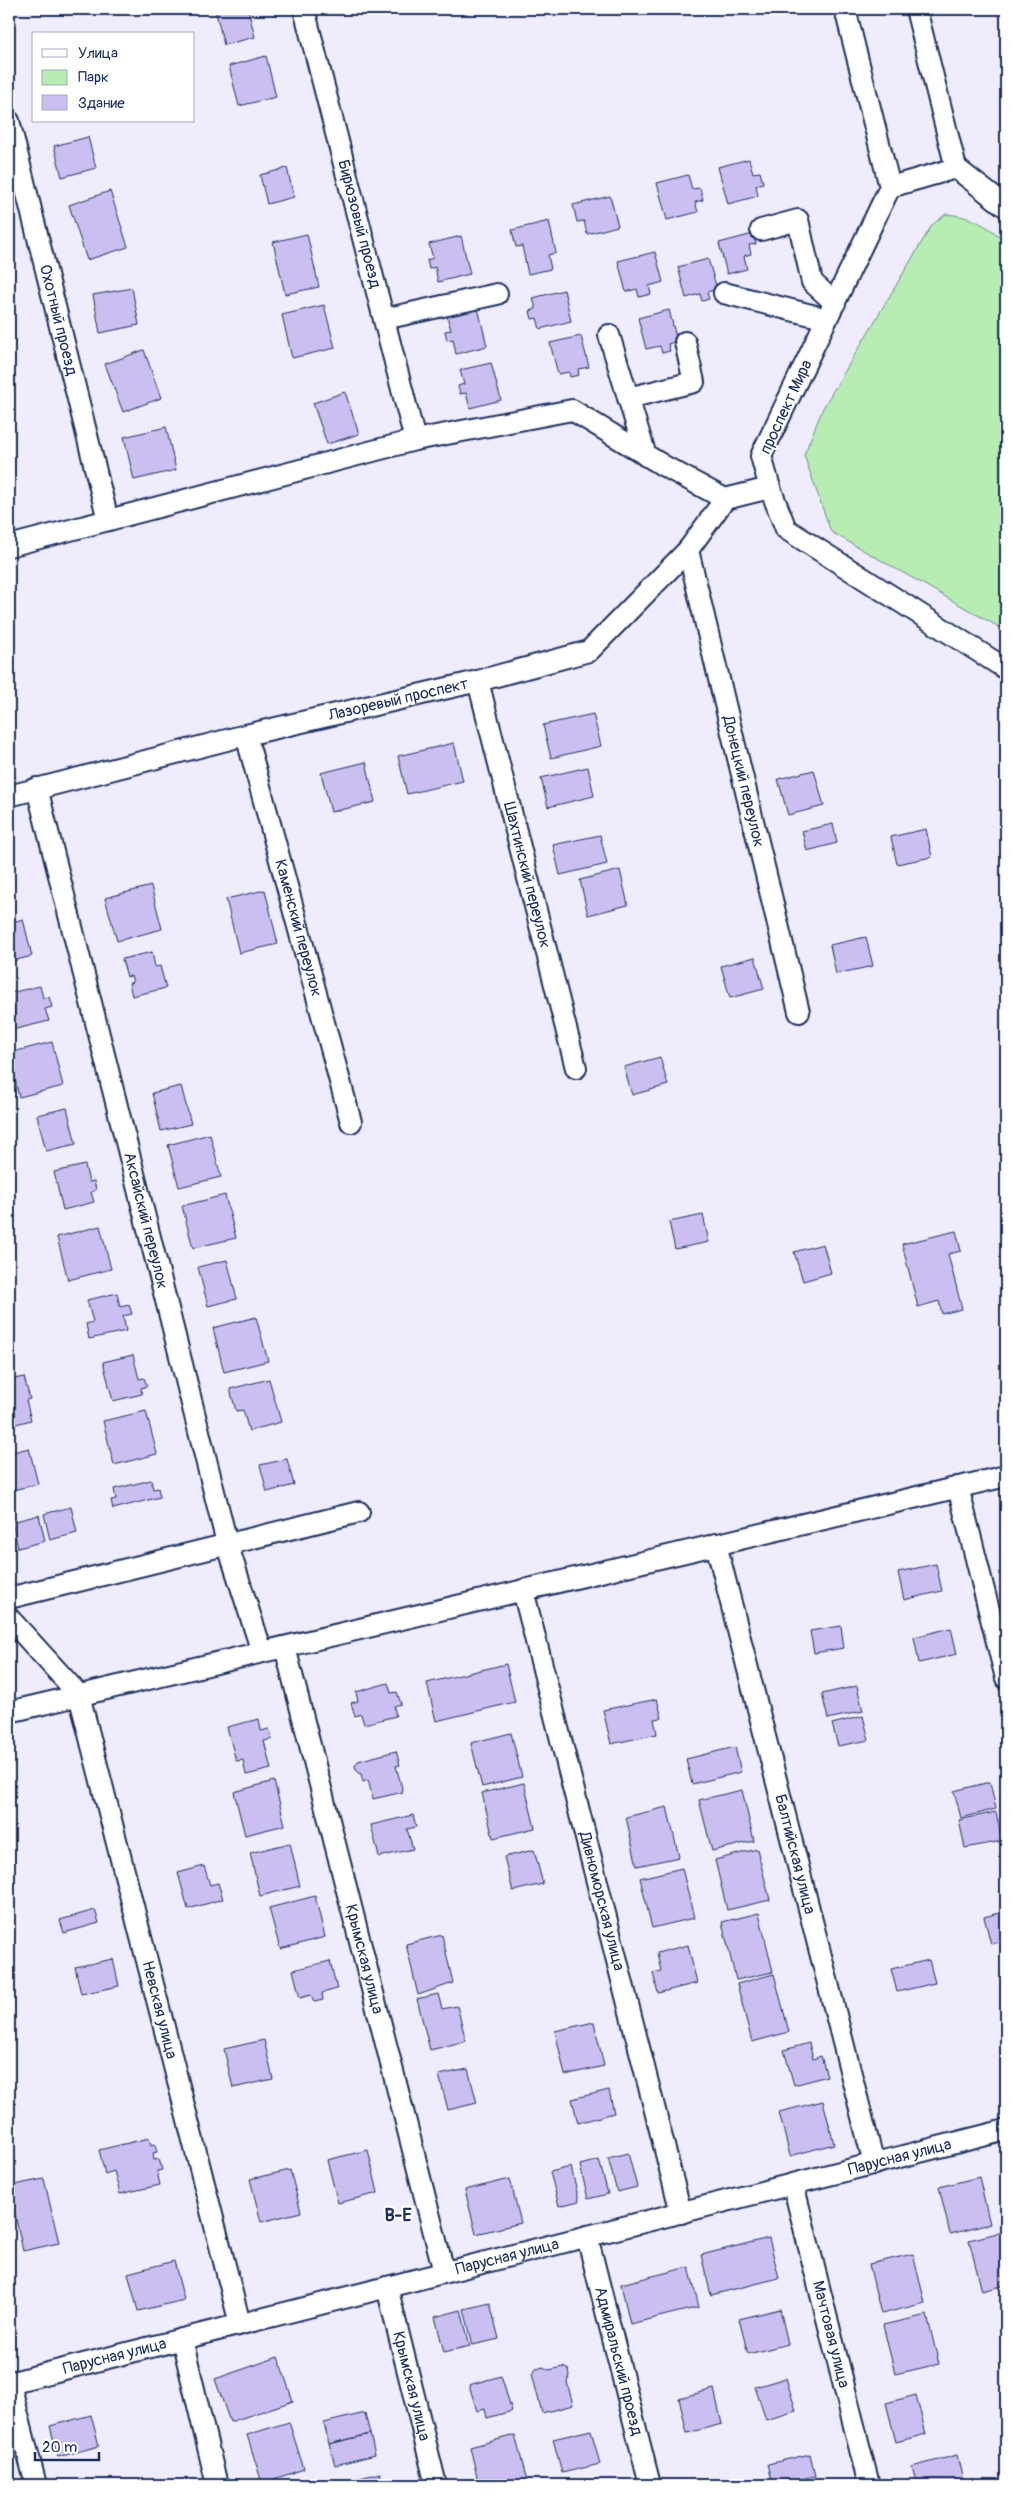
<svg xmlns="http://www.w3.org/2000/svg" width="1015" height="2494" font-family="Pangolin,sans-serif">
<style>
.green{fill:#b6eeb2;stroke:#688e88}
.building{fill:#cbbff1;stroke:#1b2f5e}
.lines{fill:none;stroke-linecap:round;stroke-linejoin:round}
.minor-casing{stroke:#1b2f5e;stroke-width:24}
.minor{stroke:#fff;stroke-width:20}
.labels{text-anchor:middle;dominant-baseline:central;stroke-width:4;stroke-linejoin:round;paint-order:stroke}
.street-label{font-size:16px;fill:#1b2f5e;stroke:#fff}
.neighbourhood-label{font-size:18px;font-weight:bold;fill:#1b2f5e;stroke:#fff}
</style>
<rect width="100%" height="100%" fill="#efecfb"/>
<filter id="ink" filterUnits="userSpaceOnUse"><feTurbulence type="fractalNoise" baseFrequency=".02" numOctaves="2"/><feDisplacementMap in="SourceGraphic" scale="10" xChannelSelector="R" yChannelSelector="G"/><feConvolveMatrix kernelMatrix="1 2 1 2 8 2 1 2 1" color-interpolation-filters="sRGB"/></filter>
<g filter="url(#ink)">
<path class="green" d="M946 214C974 217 984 224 1006 241V631L831 532 804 455 823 408 932 225Z"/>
<path class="building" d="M215 9H248L255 37 224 45Z
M266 56 276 97 239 106 229 66Z
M88 137 96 168 62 177 54 146Z
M749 159 753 173 760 172 763 183 756 185 758 196 728 204 718 167Z
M287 168 294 197 267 204 260 175Z
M688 175 692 189 700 188 703 200 695 202 698 212 667 220 657 183Z
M110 191 128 247 87 260 69 205Z
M610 196 618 226 587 234 584 221 577 222 573 205Z
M549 221 556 253 548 255 551 269 528 274 522 246 516 247 512 230Z
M307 234 319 287 285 294 273 242Z
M753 234 756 244 749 245 751 254 744 256 747 269 727 274 719 243Z
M461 236 470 274 438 282 435 267 429 269 427 260 433 258 429 244Z
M655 252 663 282 649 286 651 294 639 297 637 289 626 292 618 261Z
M708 259 717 289 707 292 709 299 702 301 700 294 686 298 678 267Z
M132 288 139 325 100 333 93 295Z
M564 290 571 321 540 329 537 318 532 319 530 311 536 309 533 298Z
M324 305 335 348 292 358 282 315Z
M478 308 487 346 456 354 453 339 447 340 445 331 451 330 447 316Z
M669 310 677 341 668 344 670 351 662 353 660 346 646 349 638 318Z
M581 336 589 367 578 369 579 375 570 377 569 372 558 374 550 343Z
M144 350 161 398 123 412 105 364Z
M491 363 501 400 470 408 466 393 460 394 458 386 464 384 460 370Z
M345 392 359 434 327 444 313 403Z
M166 427 176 470 134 480 124 437Z
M593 714 601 746 551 758 543 725Z
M454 743 463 781 407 794 398 756Z
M366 762 375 802 331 812 321 773Z
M588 767 594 796 548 807 541 778Z
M814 770 824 806 788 815 778 779Z
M833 824 837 843 807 851 802 831Z
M926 829 932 857 897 864 891 837Z
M600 835 607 864 560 875 553 845Z
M620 870 628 905 588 915 580 880Z
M9 873 13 891 9 892Z
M151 886 162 929 117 941 105 898Z
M265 890 278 944 239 953 226 899Z
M23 919 32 956 9 962V923Z
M866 937 873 966 836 974 830 945Z
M152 952 155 967 160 966 166 988 132 996 129 983 133 982 131 976 127 977 122 959Z
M755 957 764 989 730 998 721 966Z
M40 986 43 998 49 997 52 1007 45 1009 49 1021 12 1030 9 1014 15 1013 10 993Z
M52 1042 63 1086 19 1097 9 1053Z
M660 1057 668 1085 632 1095 624 1067Z
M181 1086 191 1124 161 1131 152 1093Z
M67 1108 76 1144 46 1151 37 1115Z
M210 1134 221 1177 179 1187 168 1145Z
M85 1165 89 1182 94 1181 96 1190 91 1192 94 1202 63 1210 54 1172Z
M225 1195 236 1238 193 1248 182 1206Z
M703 1215 709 1242 675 1249 669 1222Z
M100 1226 111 1269 68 1280 57 1237Z
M956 1231 961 1251 948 1254 962 1309 942 1314 939 1301 918 1307 902 1244Z
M823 1244 831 1273 803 1281 794 1252Z
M227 1260 237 1299 208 1306 198 1267Z
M117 1293 120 1307 129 1305 132 1314 123 1316 126 1331 89 1339 86 1324 93 1322 87 1300Z
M256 1317 268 1361 224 1372 213 1328Z
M133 1355 139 1379 144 1378 147 1386 141 1388 142 1394 113 1401 103 1362Z
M24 1377 30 1399 26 1400 31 1420 9 1426V1380Z
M269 1379 281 1422 249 1431 243 1410 236 1411 230 1389Z
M146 1411 157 1454 114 1465 103 1421Z
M29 1448 38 1484 9 1491V1453Z
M287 1459 294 1485 267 1492 260 1465Z
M151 1480 153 1489 158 1488 160 1497 113 1509 111 1500 116 1499 114 1489Z
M71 1507 77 1533 50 1540 44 1514Z
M39 1515 45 1541 18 1548 12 1522Z
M936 1564 942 1591 904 1600 898 1572Z
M841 1626 844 1648 814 1653 810 1631Z
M951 1628 957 1654 919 1663 914 1637Z
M506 1664 515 1702 436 1721 427 1683Z
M388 1683 391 1693 397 1692 401 1704 394 1706 396 1716 364 1724 361 1714 355 1716 351 1703 358 1701 356 1692Z
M857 1686 863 1711 828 1719 822 1694Z
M657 1699 662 1718 654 1719 657 1734 611 1744 603 1710Z
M863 1716 869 1740 838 1746 832 1724Z
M259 1719 261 1731 269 1729 272 1739 264 1741 271 1769 246 1775 243 1760 236 1761 227 1727Z
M511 1733 522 1777 482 1787 471 1743Z
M735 1747 741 1772 692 1784 686 1759Z
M396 1751 400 1765 396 1766 403 1792 373 1799 368 1780 363 1782 361 1774 357 1771 355 1766 358 1761Z
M274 1781 285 1825 245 1835 234 1792Z
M990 1782 996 1809 961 1818 954 1791Z
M524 1783 535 1828 493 1838 482 1793Z
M742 1790 754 1841 712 1851 699 1800Z
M667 1807 679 1857 637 1866 626 1817Z
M996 1812 1002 1841 965 1848 959 1820Z
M413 1815 416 1827 407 1829 413 1849 379 1857 371 1825Z
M290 1843 300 1886 260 1896 250 1853Z
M757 1849 770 1900 727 1910 715 1860Z
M534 1850 543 1884 513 1891 504 1857Z
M204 1866 210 1885 218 1883 223 1899 188 1909 178 1873Z
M682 1868 694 1918 652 1928 640 1878Z
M315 1896 325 1937 280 1949 269 1908Z
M95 1910 99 1923 64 1933 60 1920Z
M1006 1911V1940L991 1944 984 1917Z
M759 1913 773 1972 736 1980 722 1922Z
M442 1935 453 1983 418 1995 406 1944Z
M688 1945 697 1983 658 1993 653 1973 661 1971 657 1953Z
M113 1959 119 1986 81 1994 75 1967Z
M929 1960 935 1983 897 1992 891 1969Z
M330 1961 337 1989 322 1993 323 2000 314 2002 311 1995 300 1998 293 1970Z
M774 1974 789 2032 752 2042 737 1984Z
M438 1994 442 2009 457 2006 466 2041 430 2050 417 1999Z
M594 2022 604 2066 565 2075 555 2031Z
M264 2040 273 2079 233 2088 224 2049Z
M809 2043 813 2059 821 2056 827 2076 794 2085 784 2050Z
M468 2069 477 2103 448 2110 439 2075Z
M609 2090 614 2113 578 2123 572 2099Z
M823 2101 834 2144 790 2156 779 2112Z
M149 2138 151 2145 155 2144 157 2152 153 2153 154 2160 159 2159 162 2170 157 2171 160 2185 120 2194 114 2171 105 2174 99 2150Z
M368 2150 378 2193 338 2203 327 2160Z
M628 2153 637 2187 617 2192 608 2158Z
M599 2160 608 2194 588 2199 580 2165Z
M571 2167 579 2201 559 2206 550 2172Z
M290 2170 301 2212 261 2222 250 2179Z
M979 2177 990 2224 950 2234 939 2187Z
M44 2179 59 2243 23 2251 9 2186Z
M510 2179 521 2223 476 2234 465 2190Z
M1006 2231V2285L982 2291 969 2240Z
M769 2238 779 2278 711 2295 701 2255Z
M913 2254 925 2303 881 2314 869 2264Z
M174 2261 184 2300 138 2311 128 2273Z
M689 2267 699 2307 630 2324 621 2284Z
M490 2303 499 2339 473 2345 464 2309Z
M780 2309 788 2344 748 2354 739 2319Z
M461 2310 470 2346 444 2352 435 2317Z
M927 2315 939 2364 895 2374 883 2325Z
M278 2357 293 2401 230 2422 215 2379Z
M543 2367 549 2370 563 2367 569 2370 570 2376 567 2382 573 2405 542 2413 532 2374 536 2369Z
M501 2376 512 2411 487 2418 485 2409 477 2411 469 2385Z
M786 2378 796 2411 766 2420 755 2387Z
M714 2389 722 2424 687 2433 679 2398Z
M916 2395 926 2434 896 2442 886 2403Z
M365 2413 370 2434 329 2444 324 2423Z
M91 2415 99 2446 58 2457 50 2426Z
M289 2422 304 2469 262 2483 247 2435Z
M591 2430 600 2464 562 2473 553 2439Z
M370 2434 375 2455 335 2465 329 2444Z
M515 2435 527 2481 510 2485H479L470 2447Z
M810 2454 815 2476 773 2485 768 2464Z
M957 2455 964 2485H917L912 2467Z
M380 2473 383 2485H340V2483Z"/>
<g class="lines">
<g class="minor-casing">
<g id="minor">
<path id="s1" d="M304 9 415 440"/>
<path d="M845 9 890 187 761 456 770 488 786 529 1006 669"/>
<path d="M916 9 956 168"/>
<path id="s2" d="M9 121 108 520"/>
<path d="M956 168 1006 207"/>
<path d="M890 187 956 168"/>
<path d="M761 230 798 220 812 282 835 303"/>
<path d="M724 293 827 319"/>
<path d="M384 319 497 294"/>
<path d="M609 335 646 456"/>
<path d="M628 398 694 382 685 342"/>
<path d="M9 546 415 440 572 410 664 466 725 499 770 488"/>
<path id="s3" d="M688 550 799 1012"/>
<path id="s4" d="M478 681 576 1068"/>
<path id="s5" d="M246 735 351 1122"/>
<path id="s6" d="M37 788 227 1543 262 1652"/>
<path id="s7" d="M9 796 246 735 478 681 589 651 688 550 725 499"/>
<path d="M958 1487 1006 1678"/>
<path id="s8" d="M716 1544 874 2164"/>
<path id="s9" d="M523 1590 681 2213"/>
<path d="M9 1598 359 1512"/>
<path id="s10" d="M9 1618 79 1695 240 2324"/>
<path id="s11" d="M285 1647 444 2272"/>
<path d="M9 1712 1006 1476"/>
<path id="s12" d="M793 2184 869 2485"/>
<path id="s13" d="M587 2236 650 2485"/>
<path id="s14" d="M387 2287 436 2485"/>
<path d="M182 2339 217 2485"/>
<path d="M9 2380 36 2485"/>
<path id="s15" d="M9 2383 1006 2130"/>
</g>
</g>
<use href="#minor" class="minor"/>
</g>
</g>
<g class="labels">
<g class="street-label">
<text stroke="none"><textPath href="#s1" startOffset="222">Бирюзовый проезд</textPath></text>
<text stroke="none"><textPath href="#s2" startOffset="205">Охотный проезд</textPath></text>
<text transform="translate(786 407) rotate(-65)">проспект Мира</text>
<text stroke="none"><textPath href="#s7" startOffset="401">Лазоревый проспект</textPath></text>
<text stroke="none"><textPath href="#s3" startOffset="238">Донецкий переулок</textPath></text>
<text stroke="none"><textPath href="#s4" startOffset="200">Шахтинский переулок</textPath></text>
<text stroke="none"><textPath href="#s5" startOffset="200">Каменский переулок</textPath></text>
<text stroke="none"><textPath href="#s6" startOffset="446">Аксайский переулок</textPath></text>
<text stroke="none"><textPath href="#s8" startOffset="320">Балтийская улица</textPath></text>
<text stroke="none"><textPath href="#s9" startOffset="321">Дивноморская улица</textPath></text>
<text stroke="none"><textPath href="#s11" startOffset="322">Крымская улица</textPath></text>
<text stroke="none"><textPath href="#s10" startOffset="429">Невская улица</textPath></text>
<text stroke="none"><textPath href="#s15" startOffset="919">Парусная улица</textPath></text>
<text stroke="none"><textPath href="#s15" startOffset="514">Парусная улица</textPath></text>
<text stroke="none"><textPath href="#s12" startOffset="155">Мачтовая улица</textPath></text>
<text stroke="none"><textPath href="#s15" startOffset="109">Парусная улица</textPath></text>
<text stroke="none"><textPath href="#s13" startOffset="129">Адмиральский проезд</textPath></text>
<text stroke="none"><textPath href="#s14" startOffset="102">Крымская улица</textPath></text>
</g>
<g class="neighbourhood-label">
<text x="398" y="2215">В-Е</text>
</g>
</g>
<rect width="1015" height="2494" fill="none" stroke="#fff" stroke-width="30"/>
<rect x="15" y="15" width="985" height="2464" fill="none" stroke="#1b2f5e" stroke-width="2" filter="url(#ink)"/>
<rect x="32" y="32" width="162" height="90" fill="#ffffff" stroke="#a4acbf"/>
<rect x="42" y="49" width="25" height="8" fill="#ffffff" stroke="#a4acbf"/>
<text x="78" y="58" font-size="15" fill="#1b2f5e">Улица</text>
<rect x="42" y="70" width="25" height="15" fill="#b6eeb2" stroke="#a4acbf"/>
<text x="78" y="82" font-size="15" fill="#1b2f5e">Парк</text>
<rect x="42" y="95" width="25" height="15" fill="#cbbff1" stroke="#a4acbf"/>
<text x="78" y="108" font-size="15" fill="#1b2f5e">Здание</text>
<path d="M35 2452v8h64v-8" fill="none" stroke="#1b2f5e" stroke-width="2.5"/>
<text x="42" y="2452" font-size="15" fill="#1b2f5e" stroke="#ffffff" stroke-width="4" paint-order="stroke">20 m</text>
</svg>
